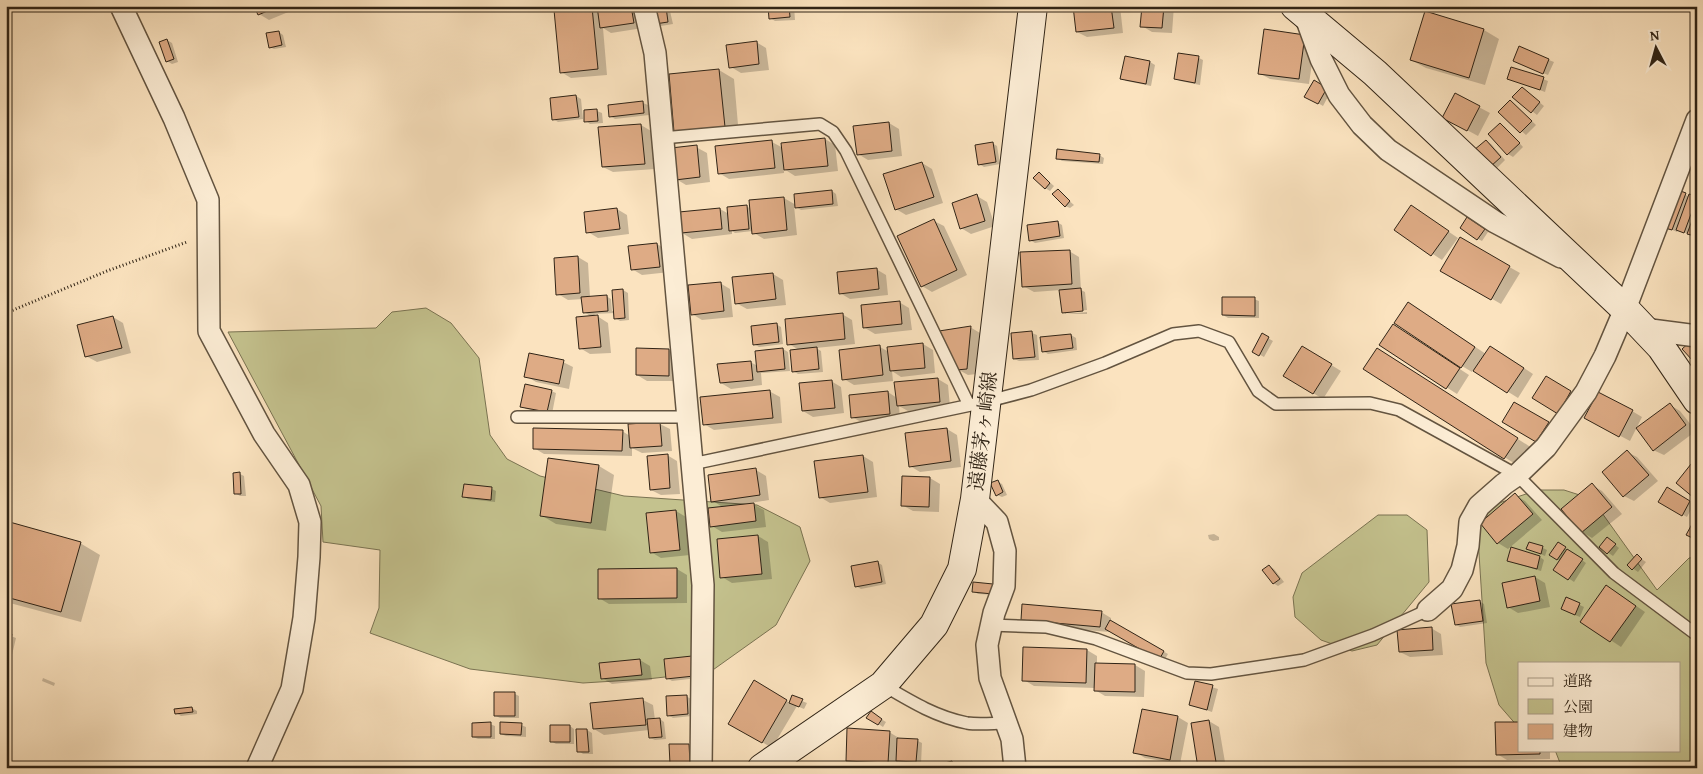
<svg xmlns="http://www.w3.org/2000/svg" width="1703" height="774" font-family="'Gentium Book Plus','Noto Serif JP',serif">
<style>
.green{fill:#c4c28e;stroke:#7a7352}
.shadow{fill:#0003}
.building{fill:#deab85;stroke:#302416}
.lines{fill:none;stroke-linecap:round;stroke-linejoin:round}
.lane-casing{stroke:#635440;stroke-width:14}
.street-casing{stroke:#635440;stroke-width:24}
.secondary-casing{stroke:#302416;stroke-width:30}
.path{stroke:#302416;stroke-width:3;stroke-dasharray:1 2.5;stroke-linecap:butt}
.lane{stroke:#fcedd5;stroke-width:11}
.street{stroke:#fcedd5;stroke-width:21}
.secondary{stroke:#fcedd5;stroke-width:28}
.labels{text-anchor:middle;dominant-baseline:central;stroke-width:4;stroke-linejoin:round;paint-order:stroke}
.street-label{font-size:20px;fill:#302416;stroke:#fcedd5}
</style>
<rect width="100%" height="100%" fill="#fbe3bf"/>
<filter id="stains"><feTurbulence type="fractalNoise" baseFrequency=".004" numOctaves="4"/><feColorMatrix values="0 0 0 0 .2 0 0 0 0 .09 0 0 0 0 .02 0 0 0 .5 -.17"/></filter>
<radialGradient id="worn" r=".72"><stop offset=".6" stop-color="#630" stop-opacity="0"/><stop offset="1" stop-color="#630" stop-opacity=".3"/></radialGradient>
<path class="green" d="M426 308 451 323 479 358 490 435 507 459 540 476 624 496 757 505 800 527 810 561 776 625 710 672 647 679 583 683 470 669 370 633 379 608 380 550 323 542 321 506 228 332 376 328 392 312Z
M1538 490H1564L1592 499 1657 590 1689 558 1697 557V768H1562L1555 750H1679V663H1519V728L1499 705 1486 663 1477 522 1490 506Z
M1378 515H1407L1427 530 1429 582 1377 645 1352 651 1321 640 1295 617 1293 597 1302 573Z"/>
<path class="shadow" d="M255 6H297L298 8 269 20 259 14Z
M602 6H638L643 28 611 33 603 28 607 75 571 78 561 72 592 8 599 12Z
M769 6H794L795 20 775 21 770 18Z
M1074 6H1120L1123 33 1087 37 1077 32Z
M1143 6H1174L1172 33 1152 32 1142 26Z
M665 9 670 11 673 24 661 26 656 24Z
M1425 13 1484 30 1499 39 1485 85 1426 68 1411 60Z
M1265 31 1315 42 1309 84 1270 79 1259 73Z
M279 32 283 35 286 47 274 49 270 47Z
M167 40 172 43 178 62 172 64 167 61Z
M756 42 766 48 769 70 741 73 731 67Z
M1519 48 1554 62 1548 75 1519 63Z
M1126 57 1150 62 1155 65 1151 86 1126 81 1122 78Z
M1199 58 1203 60 1200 85 1180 81 1176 79Z
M719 70 734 79 739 136 690 140Z
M1508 79H1543L1548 81 1545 92Z
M1314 82 1331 91 1323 106 1306 96Z
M1522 88 1544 106 1537 115 1514 97Z
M1456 95 1490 113 1478 136 1454 123Z
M576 96 581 99 583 119 558 122 553 119Z
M643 103 648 105 649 115 615 119 610 116Z
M1514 104 1536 125 1526 135 1500 112Z
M585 111H597L602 113 603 123 590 124 586 121Z
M889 123 899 129 902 156 868 160 858 154Z
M1500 124 1505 127 1523 147 1513 157 1508 154 1489 134Z
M641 125 651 131 655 169 613 172 603 167Z
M825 139 835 145 838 171 795 176 784 169V173L729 179 719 173 772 142 783 148Z
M1486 141 1491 144 1505 160 1496 169 1491 166Z
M992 143 997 146 1000 164 984 167 979 164Z
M696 147 707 153 710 182 686 185 676 179Z
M1099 155 1104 158 1103 164 1062 161 1057 158Z
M922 163 932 169 943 203 906 215 896 209Z
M1039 173 1054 186 1050 191 1045 188Z
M832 191 836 194 838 206 801 210 794 206 797 235 764 239 754 233 753 231 735 233 732 231V234L692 239 682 233 720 209 729 214 746 206 751 209 784 198 796 205Z
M1058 191 1074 205 1070 208 1065 206Z
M1679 192 1690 197H1697V237L1678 230 1677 232 1666 227Z
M977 196 987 202 995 226 971 234 961 228Z
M617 209 627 215 629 234 598 238 588 232Z
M1421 213 1458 238 1442 260 1396 230Z
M934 221 944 226 967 275 932 292 922 286Z
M1057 222 1062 225 1064 238 1035 243 1030 240Z
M1472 222 1488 232 1482 241 1478 239Z
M1460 239 1520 273 1501 304 1442 270Z
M657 244 667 250 670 272 642 275 632 269 630 247Z
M1069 251 1079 257 1081 290 1085 292 1087 310 1066 312V314L1063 312 1061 290 1034 292 1023 286Z
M578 257 588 263 590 297 606 296 611 299 612 311H614L623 290 628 293 629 320 620 321 615 318V313L594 314 608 323 611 353 590 354 580 348 592 317 584 312 583 299 568 300 558 294Z
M876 269 886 275 888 295 850 299 840 293Z
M773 274 783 280 786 305 747 309 736 303Z
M720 283 730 289 733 317 702 320 692 314Z
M1254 299 1259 301V318H1228L1223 315Z
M899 302 909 308 912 330 875 334 865 328Z
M1419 310 1486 354 1501 353 1533 374 1518 398 1473 370 1472 372 1462 366Z
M1087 312V314H1066Z
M842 314 852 320 855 344 816 348 821 351 823 372 798 374 793 371 799 350 789 344Z
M113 317 123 323 131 353 97 362 86 356Z
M776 324 781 327 783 344 759 347 754 344Z
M970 327 980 333 977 374 968 375 957 369Z
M1403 332 1469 375 1457 394 1381 345Z
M1032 333 1037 335 1039 360 1019 361 1014 359 1013 334Z
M1071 335 1076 338 1077 350 1048 354 1043 351Z
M1263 335 1273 341 1264 357 1253 351Z
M923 344 933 350 935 373 901 377 892 371 893 381 854 385 844 379 880 347 889 352Z
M1302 347 1341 371 1323 399 1313 393Z
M783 349 788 352 790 371 761 373 762 385 731 389 721 383 750 362 758 366Z
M669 350 679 356V381H647L637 375Z
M1392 358 1532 448 1520 467 1365 368Z
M563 362 573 367 569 389 536 382 526 376Z
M938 379 948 385 950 407 908 411 899 406 900 419 863 423 852 417 888 392 897 398Z
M831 381 841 387 844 413 813 417 803 411Z
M1557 383 1581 398 1568 418 1534 397Z
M551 391 556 393 552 414 526 409 522 406Z
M769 391 780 397 782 423 714 430 704 424Z
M1515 403 1558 428 1547 447 1504 422Z
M1670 405 1680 411 1696 431 1664 455 1653 450Z
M1632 411 1642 417 1630 441 1596 423Z
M660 424 670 429 672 451 642 453 632 448V456L544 454 534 448 622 431 630 436Z
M947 429 957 435 961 467 920 472 910 466Z
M1627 452 1637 457 1658 481 1634 501 1624 496Z
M667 455 677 461 680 494 661 495 651 490Z
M863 456 873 462 877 497 830 503 820 497Z
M549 460 599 466 614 475 606 531 556 524 541 515Z
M756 470 766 476 769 500 751 503 764 510 766 527 722 532 712 526 724 508 713 501Z
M240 474 244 476 246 496H240L235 493Z
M903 477 930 478 940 484 939 512 913 511 902 505Z
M997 481 1002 484 1007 495 1002 497 997 495Z
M1592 485 1602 491 1622 514 1592 538 1582 532 1563 509Z
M492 489 496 491 495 502 468 499 464 496Z
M1667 489 1694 504 1687 517 1660 502Z
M1515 495 1525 501 1542 520 1508 549 1498 543Z
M676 511 686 517 690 555 661 558 651 552Z
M6 523 80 543 100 555 81 622 6 602Z
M1214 534 1219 537V540L1213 541 1209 539 1208 535Z
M758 536 768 542 772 579 732 583 722 577Z
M1612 542 1619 548 1613 556 1600 547Z
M1558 543 1586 563 1574 582 1555 569 1560 561 1551 555Z
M1543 548 1547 550 1545 556 1533 551Z
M1637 556 1646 562 1638 572 1628 565Z
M1540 557 1544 560 1541 571 1514 563Z
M877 562 882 565 886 584 861 589 856 586Z
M1269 566 1274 569 1284 582 1278 586 1273 583Z
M677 569 687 575V603L609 604 599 598Z
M1535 577 1545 583 1550 607 1518 613 1508 607Z
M993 586 997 595 978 594 973 591Z
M1616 592 1645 612 1621 647 1582 621Z
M1567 599 1584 607 1580 617 1567 612Z
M1479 601 1484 604 1487 623 1460 627 1456 625Z
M1101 612 1111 618V622L1168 654 1164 661 1110 632 1032 626 1022 620Z
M1431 628 1441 634 1443 655 1410 657 1400 652Z
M6 634 16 638 12 655 6 653Z
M1025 648 1087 650 1097 656V664L1135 665 1145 671 1144 697 1105 696 1095 690V688L1034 686 1024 680Z
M640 660 650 666 652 680 612 684 602 678Z
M696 660 698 678 672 681 667 678Z
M43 678 55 683 54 686 42 681Z
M754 682 790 703 802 701 807 703 804 709 797 706 772 748 730 723Z
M1196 682 1218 689 1212 712 1191 705Z
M515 694 519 696V718H500L496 716Z
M686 696 691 699 692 716 673 718 668 715Z
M643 700 653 705 655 720 660 719 664 722 666 739 655 740 650 738 649 730 604 735 594 729Z
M192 708 197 711V714L181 716 176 713Z
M1143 710 1178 717 1188 723 1180 764 1145 758 1135 752Z
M871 713 886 722 883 727 868 717Z
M1209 721 1219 727 1226 768H1199Z
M1497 723H1519V750H1550V759L1507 760 1497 754Z
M490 724 495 726V739H478L473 737Z
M521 725 526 727V737L506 736 501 734Z
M570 726 574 729V744H556L551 741Z
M587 730 592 733 593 754H583L579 751Z
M889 732 899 738V740L918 741 922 743 921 764 902 763 898 761V768L857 766 847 760Z
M689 745 694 748V766H676L671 763Z
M952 762 961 768H932Z"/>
<path class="building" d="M254 6H279L258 15Z
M597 6H631L634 23 600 28Z
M768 6H789L790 17 769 19Z
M1073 6H1111L1114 28 1076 32Z
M1142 6H1164L1162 28 1140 27Z
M592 7 598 69 560 73 554 10Z
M666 7 668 22 655 24 652 10Z
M1425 11 1484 29 1469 78 1410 60Z
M1264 29 1305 35 1299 79 1258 74Z
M279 31 282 45 269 48 266 33Z
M167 39 174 59 166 62 159 42Z
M757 41 759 64 729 68 726 45Z
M1519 46 1549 59 1543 74 1513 61Z
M1178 53 1199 56 1195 83 1174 79Z
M1125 56 1150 61 1146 84 1120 79Z
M1511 67 1544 77 1540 90 1507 79Z
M719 69 725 127 674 132 669 74Z
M1314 80 1327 88 1318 104 1304 97Z
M1522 87 1540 102 1531 113 1512 97Z
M1455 93 1480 106 1467 131 1442 118Z
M576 95 579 117 552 120 550 98Z
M1510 100 1532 121 1520 133 1498 112Z
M643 101 644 113 609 117 608 105Z
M597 109 598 121 584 122V110Z
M889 122 892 151 857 155 853 126Z
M1500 123 1520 143 1507 155 1488 134Z
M641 124 645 164 602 167 598 127Z
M825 138 828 166 784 170 781 143Z
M772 140 775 168 718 174 715 146Z
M1486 140 1501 157 1490 167 1474 150Z
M993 142 996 162 978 165 975 145Z
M697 145 700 177 675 180 671 148Z
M1057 149 1100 154 1099 162 1056 159Z
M922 162 934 197 895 210 883 174Z
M1039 172 1050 183 1045 189 1033 178Z
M1058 189 1070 201 1065 207 1052 194Z
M832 190 833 204 795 208 794 194Z
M1678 190 1686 193 1672 230 1665 228Z
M977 194 985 221 960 229 952 203Z
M1689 194 1697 196V198L1684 233 1676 230Z
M784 197 787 230 752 234 749 200Z
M747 205 749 229 729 231 727 207Z
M1411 205 1449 231 1431 256 1394 230Z
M1697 207V231L1695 236 1687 234Z
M617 208 620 229 586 233 584 212Z
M720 208 722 229 681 233 679 212Z
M1467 217 1485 229 1477 240 1460 228Z
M934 219 957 270 921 287 897 236Z
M1058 221 1060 236 1029 241 1027 225Z
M1460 237 1510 266 1491 300 1440 271Z
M657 243 660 267 631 270 628 246Z
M1070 250 1072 284 1022 287 1020 252Z
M578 256 580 293 556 295 554 258Z
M877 268 879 289 839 294 837 272Z
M773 273 776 299 735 304 732 277Z
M721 282 724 311 691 315 688 285Z
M1081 288 1083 311 1062 313 1059 290Z
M623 289 625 318 614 319 612 290Z
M607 295 608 311 583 313 581 297Z
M1222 297H1255V316L1222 315Z
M900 301 902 324 863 328 861 305Z
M1408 302 1475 347 1461 368 1394 323Z
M843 313 845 339 787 345 785 319Z
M598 315 601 347 579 349 576 317Z
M113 316 122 348 85 357 77 325Z
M777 323 779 342 753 345 751 326Z
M1393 324 1460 368 1446 389 1379 345Z
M971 326 967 369 956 370 939 331Z
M1032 331 1035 357 1013 359 1011 333Z
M1262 333 1269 337 1259 356 1252 352Z
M1071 334 1073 348 1042 352 1040 337Z
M1691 341 1697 348V357L1693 361 1682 349Z
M923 343 925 368 890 371 887 347Z
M880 345 883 375 842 380 839 350Z
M1302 346 1332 364 1313 394 1283 376Z
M1490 346 1524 368 1507 393 1473 371Z
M817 347 819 369 792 372 790 350Z
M636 348 669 349V376L636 375Z
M783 348 785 369 757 372 755 351Z
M1377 348 1518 438 1504 459 1363 369Z
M529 353 564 360 559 384 524 377Z
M751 361 753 380 720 383 717 364Z
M1546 376 1571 391 1558 414 1532 398Z
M938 378 940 402 897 406 894 382Z
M832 380 835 408 802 411 799 383Z
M525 384 552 390 547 412 520 407Z
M770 390 773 418 703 425 700 397Z
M888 391 890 414 851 418 849 395Z
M1598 392 1633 410 1619 437 1584 418Z
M1514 402 1549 422 1536 442 1502 422Z
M1670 403 1686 425 1653 451 1636 428Z
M660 422 662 446 630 448 628 424Z
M533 428 623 430 622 451 533 449Z
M947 428 951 461 909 467 905 433Z
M1627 450 1649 475 1623 497 1602 472Z
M668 454 670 488 650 490 647 456Z
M863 455 868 492 819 498 814 461Z
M548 458 599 465 591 523 540 516Z
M1695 459 1697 461V494L1694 498 1676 483Z
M756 468 760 495 711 502 708 475Z
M240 472 241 494H234L233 473Z
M902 476 930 477 929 507 901 506Z
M998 480 1003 492 996 496 990 483Z
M1592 483 1612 507 1581 533 1561 509Z
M464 484 492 487 491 500 462 497Z
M1667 487 1690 501 1682 516 1658 502Z
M1515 493 1533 514 1497 544 1480 523Z
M754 503 756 521 710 527 708 508Z
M676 510 680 550 650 553 646 513Z
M1697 515V540L1686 535Z
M6 521 81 542 61 612 6 597Z
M758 535 762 574 720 578 717 539Z
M1607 537 1616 544 1607 554 1599 547Z
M1529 542 1543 546 1541 554 1526 549Z
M1558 542 1566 547 1557 560 1549 555Z
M1511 547 1540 556 1537 569 1507 561Z
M1567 549 1583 559 1568 580 1553 570Z
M1637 554 1642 559 1632 570 1627 565Z
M878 561 882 582 855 587 851 566Z
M1269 565 1280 579 1273 584 1262 570Z
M677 568V598L598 599V569Z
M1535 576 1540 601 1507 608 1502 583Z
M973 582 993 584V594L972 592Z
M1606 585 1636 606 1610 642 1580 622Z
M1566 597 1580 603 1575 615 1561 609Z
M1480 600 1483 621 1455 625 1451 604Z
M1022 604 1102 611 1100 627 1021 620Z
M1110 620 1164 651 1159 660 1105 629Z
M1432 627 1433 650 1399 652 1397 630Z
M6 633 12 634 8 653H6Z
M1023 647 1087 649 1086 683 1022 681Z
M692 656 694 676 666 679 664 659Z
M640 659 642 675 601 679 599 663Z
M1095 663 1135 664V692L1094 691Z
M754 680 787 700 762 743 728 724Z
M1195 681 1213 685 1207 710 1189 705Z
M494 692H515V716H494Z
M687 695 688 714 667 716 666 696Z
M792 695 803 699 799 707 789 703Z
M643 698 646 725 593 729 590 703Z
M192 707 193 712 175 714 174 709Z
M1142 709 1178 716 1170 760 1133 753Z
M871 711 882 719 878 725 866 718Z
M660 718 662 737 649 738 647 719Z
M1209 720 1217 768H1198L1191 723Z
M491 722V737H472V723Z
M500 722 522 723 521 735 500 734Z
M1495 722H1519V750H1540V754L1496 755Z
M550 725H570V742H550Z
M847 728 890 731 888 763 846 761Z
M576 729H587L589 752H577Z
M897 738 918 739 916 762 896 761Z
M669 744H689L690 763 670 764Z
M952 761 954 768H927Z"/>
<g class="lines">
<g class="lane-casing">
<path id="lane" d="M662 138 820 124 833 132 846 151 969 405
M517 417H687
M692 464 985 402 1031 390 1105 363 1173 334 1199 331 1229 342 1258 391 1276 404 1370 403 1399 410 1517 475 1614 573 1697 635
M990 625 1046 627 1096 639 1187 673 1211 674 1304 660 1373 635 1428 610
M883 685C910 701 936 717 967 723 980 725 994 723 1006 723"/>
</g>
<g class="street-casing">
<path id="street" d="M121 6 174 118 208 200 209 331 264 434 299 485 310 522 309 557 304 618 292 689 257 768
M644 6 655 53 703 585 701 768
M1305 15 1321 59 1339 95 1362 125 1388 150 1495 222 1561 257
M1643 329 1697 336
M975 499 997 522 1005 551 1004 586 994 613 987 645 990 678 1012 739 1015 768
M1428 610 1452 589 1462 570 1468 546 1470 522 1479 506 1504 484 1517 475 1546 447 1586 392 1605 356 1625 309 1697 120"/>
</g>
<g class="secondary-casing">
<path id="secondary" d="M1295 6 1375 73 1625 309 1661 347 1697 400
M762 768 883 685 934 625 962 569 975 499 1033 6"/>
</g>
<path class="path" d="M6 313 107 271 187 242"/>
<use href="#lane" class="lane"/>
<use href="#street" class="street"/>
<use href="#secondary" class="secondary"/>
</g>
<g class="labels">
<g class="street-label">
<text transform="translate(982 431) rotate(-83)">遠藤茅ヶ崎線</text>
</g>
</g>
<rect width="1703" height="774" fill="none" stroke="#fbe3bf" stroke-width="25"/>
<rect x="8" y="8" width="1688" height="759" fill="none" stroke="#302416" stroke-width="2.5"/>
<rect x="12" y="12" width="1678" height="749" fill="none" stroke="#302416"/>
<rect x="1518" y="662" width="162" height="90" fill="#fcedd5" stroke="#aa9d89"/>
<rect x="1528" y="678" width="25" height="8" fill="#fcedd5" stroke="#aa9d89"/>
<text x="1563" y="686" font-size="15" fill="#302416">道路</text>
<rect x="1528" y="699" width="25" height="15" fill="#c4c28e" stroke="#aa9d89"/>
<text x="1563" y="712" font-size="15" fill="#302416">公園</text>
<rect x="1528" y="724" width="25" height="15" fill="#deab85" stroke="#aa9d89"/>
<text x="1563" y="736" font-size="15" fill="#302416">建物</text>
<g transform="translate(1656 48) rotate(354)" stroke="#fcedd5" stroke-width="4" paint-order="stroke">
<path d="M0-4L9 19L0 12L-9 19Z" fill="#302416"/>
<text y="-8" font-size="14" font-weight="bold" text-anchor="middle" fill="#302416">N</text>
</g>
<rect width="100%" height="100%" filter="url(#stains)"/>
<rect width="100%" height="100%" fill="url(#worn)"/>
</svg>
